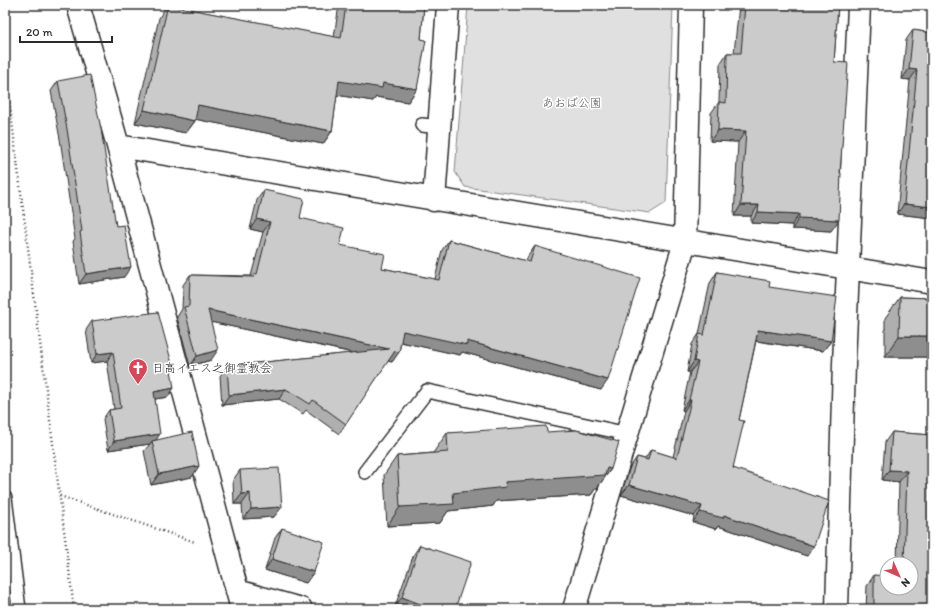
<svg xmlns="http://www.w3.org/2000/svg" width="937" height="614" font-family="Itim,'Klee One',sans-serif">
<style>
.green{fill:#e0e0e0;stroke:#868686}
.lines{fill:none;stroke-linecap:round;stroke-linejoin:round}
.service-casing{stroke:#2b2b2b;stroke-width:16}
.minor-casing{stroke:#2b2b2b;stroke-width:25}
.path{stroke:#2b2b2b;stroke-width:2.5;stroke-dasharray:1 3;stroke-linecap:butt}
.service{stroke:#fff;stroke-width:13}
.minor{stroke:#fff;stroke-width:22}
.wall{fill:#afafaf;stroke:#2b2b2b}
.shaded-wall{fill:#8e8e8e;stroke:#2b2b2b}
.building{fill:#cbcbcb;stroke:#2b2b2b}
.labels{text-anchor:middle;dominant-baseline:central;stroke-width:3;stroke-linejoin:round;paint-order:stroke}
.park-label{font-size:12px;fill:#585858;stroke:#fff}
.poi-label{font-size:12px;fill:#2b2b2b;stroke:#fff;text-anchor:start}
</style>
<rect width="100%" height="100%" fill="#fff"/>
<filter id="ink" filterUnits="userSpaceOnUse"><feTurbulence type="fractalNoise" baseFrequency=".025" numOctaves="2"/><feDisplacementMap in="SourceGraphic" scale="8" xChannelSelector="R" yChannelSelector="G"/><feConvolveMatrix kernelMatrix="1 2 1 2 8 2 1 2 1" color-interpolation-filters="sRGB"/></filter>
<g filter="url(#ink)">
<path class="green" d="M468 5H673L666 203 650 213 465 187 455 172Z"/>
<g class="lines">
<g class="service-casing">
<path id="service" d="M422 125 440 127
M365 472 427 391 628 434
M5 498 19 609"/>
</g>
<g class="minor-casing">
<path id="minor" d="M78 5 118 146 242 609
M118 146 932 282
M434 200 448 5
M237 591 301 609
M574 609 685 242 691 5
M837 609 844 364 859 5"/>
</g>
<path class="path" d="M5 67 74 609
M60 496 195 542"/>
<use href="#service" class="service"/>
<use href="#minor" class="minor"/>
</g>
<path class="wall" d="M167 5 334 37 339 5H424L421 39 417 89 408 102 376 97 373 101 337 95 332 131 323 144 195 119V121L186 133 135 123 159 18Z
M739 5H838L834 62 831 231 792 229V225L751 223V216H734L738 142 710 141 711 113 719 102 720 64 727 53H734Z
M913 30 932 33V218L897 214 910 80 902 79 906 40Z
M58 81 116 226 124 277 79 284 73 241 75 239 60 139 51 91Z
M264 190 300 218 340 245 382 268 435 279 442 250 449 240 526 261 528 256 535 246 601 390 462 352 460 355 401 342 399 352 392 362 388 361 339 434 306 410 303 414 279 399 222 405 220 376 227 366 353 353 211 322V360L190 366 177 317 182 309 183 285 190 275 251 276 263 232 250 229 257 200Z
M717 272 769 287 831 341 823 351 756 341 739 420 733 468 807 556 718 526 716 529 693 522 694 516 621 495 630 467 637 457 645 459 651 450 673 457 684 411 682 410 690 372H687L692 344 699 334 710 283Z
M900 297 932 298V357H885V318Z
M92 321 172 364 171 366 168 397 155 399 156 440 192 477 151 485 144 451 150 444 108 450 103 419 109 410 114 409 107 361 91 363 86 330Z
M547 432 611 469 597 488H596L591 495 496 501 493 506 448 511 440 523 387 526 384 475 397 456 433 453 447 433Z
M892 432 932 435V609H866L867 586 874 575 911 588V564H897L899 482 882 480 885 442Z
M240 470 274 517 243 519 242 504H234L233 480Z
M282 528 306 583 265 570 275 538Z
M420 545 455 609H403L395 606 414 554Z"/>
<path class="shaded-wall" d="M909 69 917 70 910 80 902 79Z
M339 81 383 83 417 89 408 102 376 97 373 101 330 94Z
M198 105 332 131 323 144 189 118Z
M144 110 195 121 186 133 135 123Z
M718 130 746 131 738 142 710 141Z
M904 204 932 207V218L897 214Z
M741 205H759L751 216H734Z
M758 212 799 214 792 225 751 223Z
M799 218 839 220 831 231 792 229Z
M257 219 270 222 263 232 250 229Z
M131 267 124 277 79 284 86 274Z
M208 310 389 349 382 359 201 320Z
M758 330 831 341 823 351 751 340Z
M403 331 467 341 608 380 601 390 462 352 460 355 396 341Z
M899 336H932V357H885Z
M218 350 211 360 190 366 197 356Z
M395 351 399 352 392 362 388 361Z
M113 352 107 361 91 363 97 354Z
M694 361 698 362 690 372H687Z
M174 388 168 397 148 400 154 392Z
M286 389 279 399 222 405 229 395Z
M689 400H691L684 411 682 410Z
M160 434 154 443 152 441 150 444 108 450 114 441Z
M199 466 192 477 151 485 159 474Z
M607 468 611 469 597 488H596L591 495 496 501 493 506 448 511 440 523 387 526 400 507 453 493 505 482Z
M889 470 907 471 899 482 882 480Z
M629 485 702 506 694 516 621 495Z
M250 493 242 504H234L242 494Z
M282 507 274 517 243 519 251 509Z
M700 512 724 515 814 546 807 556 718 526 716 529 693 522Z
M272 559 314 572 306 583 265 570Z
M402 597 433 609H403L395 606Z"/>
<path class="building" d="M168 5 341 38 346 5H424L421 39 426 40 417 89 383 83 382 88 339 81 332 131 198 105 195 121 144 110Z
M745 5H838L834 62 848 63 840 173H841L839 220 799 218V214L758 212 759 205H741L746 131 718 130 719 102 726 103 727 53H741Z
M913 30 932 33V207L904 204 917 70 909 69Z
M90 75 101 129 116 226 124 225 131 267 86 274 80 232 82 231 67 129 58 81Z
M264 190 304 199 300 218 344 228 340 245 385 254 382 268 439 280 449 240 530 262 535 246 640 278 608 380 467 341V345L403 331 399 352 395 351 346 424 313 400 310 404 286 389 229 395 227 366 389 349 208 310 218 350 197 356 184 307 189 306 190 275 254 277 255 274H257L270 222 257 219Z
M717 272 770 281 769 287 837 297 831 341 758 330 739 420 744 421 733 468 829 501 814 546 724 515 723 518 700 512 702 506 629 485 637 457 648 460 651 450 677 458 691 400H689L698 362 694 361 699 334 704 335Z
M900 297 932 298V336H899Z
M158 312 172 364H170L174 388 154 392 160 434 114 441 109 410 121 408 113 352 97 354 92 321Z
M546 426 547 432 576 430 619 442 611 469 607 468 605 475 505 482 506 487 453 493 454 504 400 507 397 456 448 452 447 433Z
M192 432 199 466 159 474 152 441Z
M892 432 932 435V609H874V575L887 576V588H911V564H904L907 471 889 470Z
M279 468 282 507 251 509 250 493 242 494 240 470Z
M282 528 324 542 314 572 272 559Z
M420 545 471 562 455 609H433L402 597Z"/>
</g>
<defs>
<g id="church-pin" transform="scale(1)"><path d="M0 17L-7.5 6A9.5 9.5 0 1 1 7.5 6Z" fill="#d1495b" stroke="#fff"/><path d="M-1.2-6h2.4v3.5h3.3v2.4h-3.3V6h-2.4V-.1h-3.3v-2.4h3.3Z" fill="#fff"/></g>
</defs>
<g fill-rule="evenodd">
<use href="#church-pin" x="138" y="368"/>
</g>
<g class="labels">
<g class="park-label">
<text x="572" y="103">あおば公園</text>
</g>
<g class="poi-label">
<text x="152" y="368">日高イエス之御霊教会</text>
</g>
</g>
<rect width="937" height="614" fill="none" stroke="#fff" stroke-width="20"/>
<rect x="10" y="10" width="917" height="594" fill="none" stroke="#2b2b2b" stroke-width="1.5" filter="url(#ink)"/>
<g transform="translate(899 576) rotate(135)"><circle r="19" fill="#ffffff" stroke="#aaaaaa"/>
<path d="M0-3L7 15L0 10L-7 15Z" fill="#d1495b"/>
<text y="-6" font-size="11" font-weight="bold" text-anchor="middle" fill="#2b2b2b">N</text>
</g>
<path d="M20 36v6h92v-6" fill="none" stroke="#2b2b2b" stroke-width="2"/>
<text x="26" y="36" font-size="12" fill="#2b2b2b" stroke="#ffffff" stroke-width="3" paint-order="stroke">20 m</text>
</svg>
